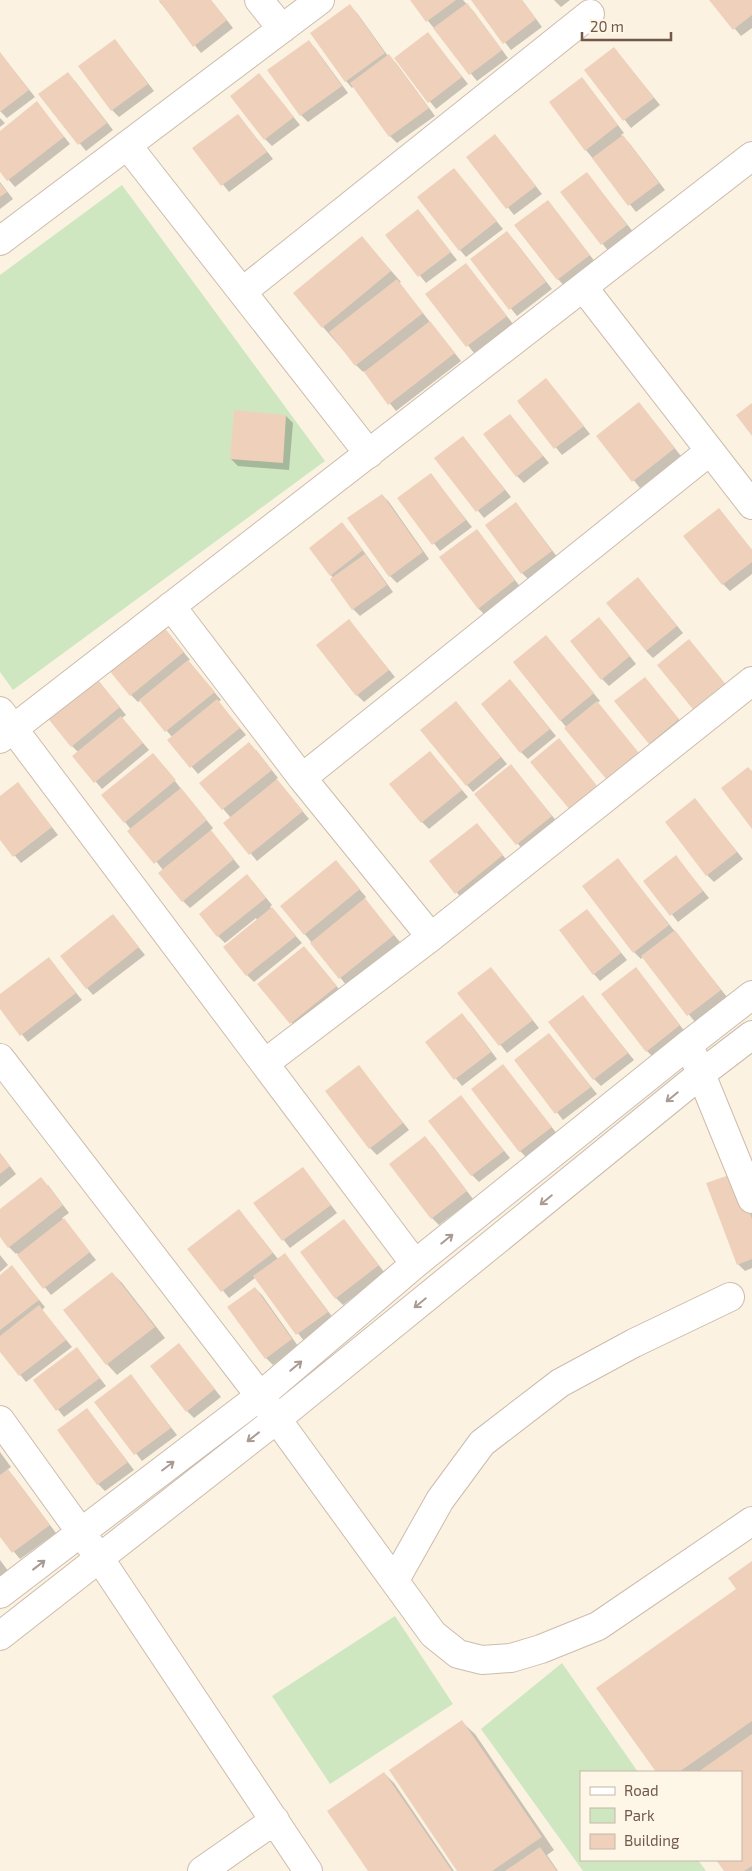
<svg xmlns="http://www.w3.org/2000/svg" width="752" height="1871" font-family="'Exo 2',sans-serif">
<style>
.green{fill:#cfe7c1}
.shadow{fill:#0003}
.building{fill:#efd1bb}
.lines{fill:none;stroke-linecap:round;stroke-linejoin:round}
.street-casing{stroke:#cdbcac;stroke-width:30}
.street{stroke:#fff;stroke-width:28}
.oneway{stroke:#aa9b92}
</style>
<rect width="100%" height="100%" fill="#fbf2e2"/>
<path class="green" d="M122 185 325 461 13 690 0 672V275Z
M395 1616 453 1704 330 1784 272 1696Z
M562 1663 638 1772H581V1860H698L706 1871H583L481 1729Z"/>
<path class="shadow" d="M161 0H211L233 28 201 53 159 1Z
M411 0H463L474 12 508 58 477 81Z
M472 0H522L542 27 511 50Z
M554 0H570L561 7Z
M711 0H752V28L741 36Z
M350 6 357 13 388 56 396 63 435 116 397 143 390 136 354 86 352 88 346 81Z
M115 40 154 91 119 117 112 110Z
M308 41 315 48 348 93 308 122 301 115Z
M434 41 468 84 436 109 395 58Z
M614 48 660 105 631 128 586 70Z
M0 53 35 97 7 118 0 111Z
M259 75 300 125 272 146 265 139Z
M75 81 113 130 86 151 40 95Z
M588 86 624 133 621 135 630 144 665 190 636 212 586 150Z
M37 103 70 144 15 187 0 170V132Z
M238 115 273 159 229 192 194 148Z
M0 118 5 123 0 127Z
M502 143 542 194 514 215 468 157Z
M454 170 503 229 466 257 460 250Z
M587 174 634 233 609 252 562 192Z
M0 182 13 199 0 209Z
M548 201 596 263 564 286 558 279Z
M418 211 457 260 426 283 387 235Z
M362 238 401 282 399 283 461 361 396 411 364 371 363 372 356 365 323 327Z
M514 240 552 289 517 316 472 260Z
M466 264 513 324 474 353 427 294Z
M546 379 590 434 562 455 518 401Z
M645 411 681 456 640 488 598 436Z
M510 415 549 463 524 483 517 476Z
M286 416 293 423 289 470 238 466 231 459Z
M463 437 511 497 484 518 435 458Z
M431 475 472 527 440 551 399 499Z
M382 495 389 502 429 559 397 583 390 576Z
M516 503 558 558 529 580 522 573Z
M719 509 752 550V574L730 591 723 584Z
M477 530 521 588 485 615 478 608Z
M349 531 393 592 360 616 353 609 331 575Z
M638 578 683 633 653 658 646 651Z
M349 621 395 677 364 702 357 695Z
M606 626 636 664 609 686 602 679Z
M165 629 190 660 188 661 221 700 218 702 246 735 198 774 169 740 172 737 141 700 138 702 131 695Z
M546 636 600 701 597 703 645 761 614 786 514 663Z
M645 678 685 727 657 750 650 743Z
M97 679 126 715 122 718 149 750 102 789 74 756 78 752 72 746Z
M517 688 556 736 528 759 521 752Z
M462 710 507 764 473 792 467 785Z
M256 750 278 778 276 779 309 819 257 861 225 823 231 818 201 783Z
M430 752 468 797 429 829 422 822Z
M153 754 213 828 210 831 240 867 190 908 183 901 163 870 125 822Z
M517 773 558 823 524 851 476 794Z
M18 784 58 835 21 863 0 838V797Z
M695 800 743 859 714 882 707 875Z
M484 832 509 863 463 900 431 862Z
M676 857 709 898 678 922 645 881Z
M618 860 727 997 695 1022 643 957 641 959 634 952Z
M336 862 366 897 364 899 400 942 347 986 282 906Z
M254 883 272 905 270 907 302 943 254 982 247 975 257 920 256 918 225 943 218 936Z
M587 910 627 960 600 981 594 974Z
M113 916 145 955 93 995 87 988Z
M310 954 343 994 298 1030 259 984Z
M49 959 82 1000 28 1042 0 1007V996Z
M491 968 539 1028 507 1053 459 993Z
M642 976 686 1033 654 1058 647 1051Z
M583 997 634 1060 601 1086 594 1079Z
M469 1022 497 1059 462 1086 426 1042Z
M549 1034 597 1094 563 1120 516 1060Z
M503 1066 558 1135 527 1158 520 1151Z
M359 1067 409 1130 377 1155 370 1148Z
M460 1096 510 1158 479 1182 472 1175Z
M432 1145 473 1199 439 1225 432 1218Z
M0 1153 16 1174 0 1187Z
M303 1168 337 1213 290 1248 255 1204Z
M708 1184 752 1210V1268L745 1271 738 1264Z
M48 1185 69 1213 62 1218 96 1260 51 1295 17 1253 16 1254 9 1247 0 1235V1211Z
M239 1210 278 1259 285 1255 291 1262 334 1319 304 1341 255 1278 229 1298 189 1249Z
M344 1221 385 1273 343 1305 336 1298Z
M0 1255 8 1265 0 1272Z
M12 1267 45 1307 42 1310 72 1347 26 1382 0 1350V1276Z
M112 1273 122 1283 165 1338 117 1375 107 1364 65 1310Z
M255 1288 262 1295 298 1346 273 1365 266 1358Z
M179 1345 221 1397 194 1418 187 1411Z
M77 1349 106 1386 64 1417 35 1381Z
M131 1376 177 1435 142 1461 96 1402Z
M87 1409 134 1470 105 1491 98 1484Z
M0 1452 11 1467 7 1470 14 1477 56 1533 20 1559 0 1535Z
M0 1560 9 1572 0 1578Z
M752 1562V1871H726L718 1860H741V1772H657L598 1689 738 1590Z
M462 1722 475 1734 554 1850 547 1855 558 1871H459Z
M384 1773 394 1783 454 1871H369Z"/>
<path class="building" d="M159 0H211L227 20 193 47Z
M410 0H456L426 22Z
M471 0H522L536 19 503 44Z
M709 0H752V15L733 30Z
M467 3 502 50 469 75 433 28Z
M350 4 385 53 345 82 310 33Z
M428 32 462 77 428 103 394 58Z
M115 39 148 84 111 111 78 66Z
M309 40 342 86 300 116 267 70Z
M614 47 654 98 623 121 584 70Z
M0 52 29 90 0 112Z
M389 54 429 108 389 137 350 83Z
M68 72 107 123 78 145 38 94Z
M259 73 294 117 264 140 230 96Z
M582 77 618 125 585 151 549 102Z
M37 101 64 137 7 181 0 172V131Z
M238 114 267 152 221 186 192 148Z
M495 134 536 186 506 209 466 157Z
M623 135 659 183 628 206 592 158Z
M454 168 497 221 459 251 417 197Z
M587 172 627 225 601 245 560 192Z
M0 183 7 192 0 197Z
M548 200 590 255 557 280 514 225Z
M418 209 451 252 418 277 385 235Z
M507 231 546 282 509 310 470 259Z
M362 236 391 271 322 328 293 293Z
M466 263 507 316 466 347 425 294Z
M397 279 423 313 355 366 329 332Z
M430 321 455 353 388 405 364 372Z
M546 378 584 426 554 449 517 401Z
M639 402 675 448 632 482 596 436Z
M752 403V436L736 415Z
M234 410 286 415 283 463 230 459Z
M510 414 543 456 516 477 483 434Z
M463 436 505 490 476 512 434 458Z
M431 473 466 520 432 545 397 498Z
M382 494 423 552 389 577 347 518Z
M516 502 552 551 521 574 485 525Z
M719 508 752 550V562L722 585 683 536Z
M342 522 363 550 330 576 309 548Z
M477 529 515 580 478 609 439 557Z
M365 554 387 585 352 610 330 579Z
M638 577 677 626 646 651 606 603Z
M599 617 630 656 601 680 570 641Z
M349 619 389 670 356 696 316 645Z
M158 620 184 652 130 696 104 664Z
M546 635 594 693 560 721 513 662Z
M689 639 732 692 700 718 657 665Z
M188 660 215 692 165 732 139 700Z
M90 671 120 707 71 747 42 711Z
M645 677 679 719 649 744 614 701Z
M510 679 550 729 520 753 481 704Z
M217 699 240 728 190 768 167 740Z
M456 701 501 757 466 786 420 730Z
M597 701 639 753 607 780 564 728Z
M121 716 143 743 94 783 72 756Z
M559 738 598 787 570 810 530 762Z
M249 742 272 770 222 810 199 783Z
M430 751 462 790 421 823 389 784Z
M153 753 176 780 124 823 101 795Z
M511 764 552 816 516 845 474 794Z
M748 767 752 771V829L721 788Z
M277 779 303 811 249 855 223 823Z
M18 782 52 827 13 857 0 840V796Z
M181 788 207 820 154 864 127 831Z
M695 798 737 852 706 876 665 822Z
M477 823 503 855 455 894 429 861Z
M211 830 234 859 182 902 158 873Z
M676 855 703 891 670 916 643 881Z
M618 858 669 925 633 953 582 886Z
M336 860 360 889 304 935 280 906Z
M247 874 266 898 217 937 199 914Z
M365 898 394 935 339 979 310 943Z
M272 907 296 936 246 976 223 947Z
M587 909 621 953 593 975 559 930Z
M113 914 139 947 86 989 60 956Z
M675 930 721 990 687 1016 641 956Z
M304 946 337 986 290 1024 257 984Z
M49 957 76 993 20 1036 0 1009V994Z
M491 967 533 1020 499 1046 457 993Z
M636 967 680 1025 646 1052 601 994Z
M583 995 628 1053 593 1080 548 1022Z
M462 1013 491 1052 454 1080 425 1042Z
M549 1033 591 1087 555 1114 514 1060Z
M503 1064 552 1127 519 1152 471 1089Z
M359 1065 403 1123 369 1149 325 1091Z
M461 1095 504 1151 471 1176 428 1121Z
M425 1136 467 1191 431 1219 389 1164Z
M0 1153 10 1166 0 1174Z
M303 1167 331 1205 282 1241 253 1203Z
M735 1173 752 1219V1259L737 1265 706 1183Z
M41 1177 63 1205 8 1248 0 1237V1209Z
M239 1209 273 1253 221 1292 187 1249Z
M64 1218 90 1252 43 1289 17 1255Z
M344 1219 379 1265 335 1299 300 1252Z
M285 1253 328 1312 296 1335 253 1276Z
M12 1265 39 1300 0 1330V1275Z
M112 1272 155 1327 106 1365 63 1310Z
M255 1287 292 1339 265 1359 227 1307Z
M39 1305 66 1340 19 1376 0 1352V1336Z
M179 1343 215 1389 186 1412 150 1366Z
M77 1347 100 1378 56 1411 33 1380Z
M131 1374 171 1428 134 1455 94 1402Z
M87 1408 128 1462 97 1485 57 1430Z
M8 1469 50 1525 12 1553 0 1537V1475Z
M752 1561V1721L679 1772H656L596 1688 736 1589 728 1578Z
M462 1720 542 1837 492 1871H457L389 1770Z
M752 1734V1866L744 1871H724L716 1860H741V1772H698Z
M384 1772 452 1871H368L327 1811Z
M540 1847 557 1871H505Z"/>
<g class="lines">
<g class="street-casing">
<path id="street" d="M259 0 282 29
M127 145 369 454
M0 241 320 0
M583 287 752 505
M242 292 590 14
M171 606 302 778 431 937
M0 711 415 1264
M0 739 752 156
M302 778 710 451
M694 1057 752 1199
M0 1058 260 1396 433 1634 458 1654 482 1660 511 1658 541 1649 598 1626 752 1521
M265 1063 431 937 752 681
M0 1420 100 1559 308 1871
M395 1580 440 1500 482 1443 560 1383 634 1343 730 1297
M0 1594 260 1396 415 1264 689 1044 752 995
M0 1636 277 1419 701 1074 752 1035
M202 1871 275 1820"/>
</g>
<use href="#street" class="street"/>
</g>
<defs><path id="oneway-shaft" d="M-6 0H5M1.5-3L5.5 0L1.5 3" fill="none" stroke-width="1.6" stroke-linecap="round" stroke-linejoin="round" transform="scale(1.25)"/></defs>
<g class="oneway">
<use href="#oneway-shaft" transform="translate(672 1097) rotate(141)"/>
<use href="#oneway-shaft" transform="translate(546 1200) rotate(141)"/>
<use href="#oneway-shaft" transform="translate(447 1239) rotate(-39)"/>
<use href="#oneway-shaft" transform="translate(420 1303) rotate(141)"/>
<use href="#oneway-shaft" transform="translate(296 1366) rotate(-40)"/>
<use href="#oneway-shaft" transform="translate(253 1437) rotate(142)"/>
<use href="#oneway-shaft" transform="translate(168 1466) rotate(-37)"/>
<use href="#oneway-shaft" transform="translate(39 1565) rotate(-38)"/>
</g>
<rect x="580" y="1771" width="162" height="90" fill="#fef6e7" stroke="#c6b7a8"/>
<rect x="590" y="1787" width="25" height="8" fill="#ffffff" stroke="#c6b7a8"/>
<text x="624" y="1796" font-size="15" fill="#71594a">Road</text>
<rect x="590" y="1808" width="25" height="15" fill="#cfe7c1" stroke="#c6b7a8"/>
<text x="624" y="1821" font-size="15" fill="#71594a">Park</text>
<rect x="590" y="1834" width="25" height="15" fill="#efd1bb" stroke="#c6b7a8"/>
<text x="624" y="1846" font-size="15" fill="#71594a">Building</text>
<path d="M582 32v8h89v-8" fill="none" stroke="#71594a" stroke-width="2.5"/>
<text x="590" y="32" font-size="15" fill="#71594a" stroke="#fef6e7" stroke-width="4" paint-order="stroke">20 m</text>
</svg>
